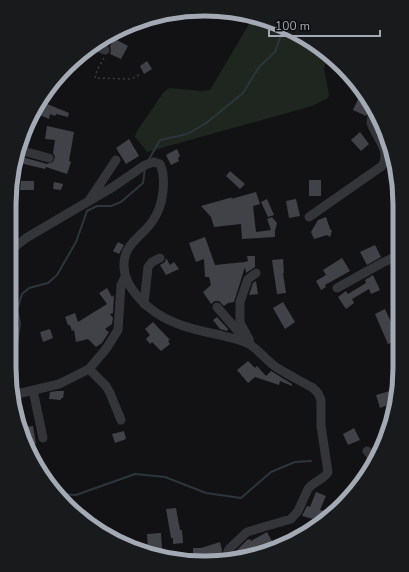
<svg xmlns="http://www.w3.org/2000/svg" width="409" height="572" font-family="'Nunito Sans',sans-serif">
<style>
.green{fill:#1e261f}
.lines{fill:none;stroke-linecap:round;stroke-linejoin:round}
.stream{stroke:#2c363c;stroke-width:2}
.building{fill:#414247}
.path{stroke:#393c40;stroke-width:1.5;stroke-dasharray:2 3;stroke-linecap:butt}
.minor{stroke:#333539;stroke-width:9}
.rim{fill:none;stroke:#a4aab4;stroke-width:5}
</style>
<rect width="100%" height="100%" fill="#121214"/>
<path class="green" d="M252 19 291 29 327 57 324 69 329 95 328 98 312 106 147 152 135 137 137 131 163 93 169 88 202 91 210 90Z"/>
<g class="lines">
<path class="stream" d="M148 161 160 140 187 134 205 124 243 93 259 67 275 52 281 35 288 28
M9 345 17 344 20 323 17 310 22 294 29 288 48 283 57 275 76 242 87 211 97 206H111L121 202 143 183 145 168
M57 494 76 495 135 474 165 477 206 493 241 498 271 472 295 462 311 461"/>
</g>
<path class="building" d="M115 39 128 46 121 59 110 54 111 50 110 46Z
M147 61 152 69 144 74 140 66Z
M360 95 366 98 368 100 365 108 369 111 366 116 353 110Z
M40 101 69 113 68 117 56 114 55 116 50 114 49 119 33 112 35 107Z
M47 126 74 132 69 161 71 162 67 174 46 167 45 169 20 163 22 157 47 164 53 162 55 157 53 153 55 140 45 139Z
M360 132 369 144 361 151 351 140Z
M129 139 139 156 126 164 116 148Z
M177 149 180 156 178 158 179 161 171 165 166 155Z
M230 171 245 184 240 189 226 176Z
M309 180H321V196H309Z
M21 181H34V190H20Z
M54 182 63 184 61 190 53 189Z
M256 192 260 204 253 206 256 232 271 230 267 219 272 217 277 223 275 231V237L242 239 241 224 214 227 211 217 201 206 233 197 231 199Z
M267 199 274 215 268 217 261 202Z
M296 199 300 216 289 218 286 201Z
M326 217 330 229 332 231 330 237 327 235 314 239 311 232 318 220Z
M399 227V244L391 233Z
M205 237 215 265 245 262 248 261 247 256H255V267L246 273 245 267 234 302 228 303 224 306 219 301H215L211 304 203 292 211 285 209 277H205L204 259 196 262 189 243Z
M118 242 124 245 119 254 113 251Z
M375 245 381 257 367 265 360 252Z
M166 258 170 265 174 262 179 269 166 275 160 265 165 262Z
M342 258 350 271 325 285 326 287 321 290 316 281 326 275 323 270Z
M283 259 284 273H283L286 293 277 294 272 260Z
M373 275 380 290 371 294 369 289 352 299 354 303 346 309 338 297 346 291 348 294 366 283 365 280Z
M256 281 258 294 249 295 253 283Z
M107 288 112 297 114 295 113 313 110 314 113 318 112 324 105 329 109 332 102 343 96 347 88 339 76 342 74 330 72 331 70 325H68L65 317 75 313 78 322 107 304 99 293Z
M283 302 295 322 285 329 273 308Z
M385 309 399 340 388 344 375 314Z
M217 317 228 329 227 331 220 329 213 320Z
M153 322 170 340 168 341 170 344 161 351 152 342 150 344 146 339 150 335 145 329Z
M50 329 53 338 43 342 40 332Z
M248 361 255 368 257 366 266 376 271 371 292 384V386L280 381 279 385 255 377 248 383 237 370Z
M57 391H64L63 398H61V400L49 399 50 392Z
M390 391 393 403 380 408 376 395Z
M33 426 36 444 28 445 20 428Z
M354 428 360 440 348 445 343 434Z
M124 431 126 439 115 443 112 434Z
M316 492 326 496 320 510 324 511 321 521 302 516 307 506 310 507Z
M176 508 180 530H182L183 543 173 544V538H171L166 509Z
M267 532 273 543 266 547 265 544 258 548 235 553V552L247 540 250 539 251 541Z
M161 533 162 549 148 550 147 534Z
M220 542 222 550 221 553 214 557 193 554V548H201Z"/>
<g class="lines">
<path class="path" d="M104 58 97 70 95 78 130 79 136 77 140 74"/>
<path class="minor" d="M95 46 105 50
M19 150 49 158
M90 199 116 160
M309 217 382 166C392 152 375 136 371 123L372 116 377 114
M11 250 26 238 113 187 145 165 154 162 160 164C164 173 164 182 163 191 162 202 159 212 152 222 141 237 123 245 124 266 124 278 131 289 139 298 160 322 190 329 220 335 229 338 240 339 249 344 259 350 267 361 276 367 288 375 301 381 313 388L318 393 321 400V426L328 472C323 480 313 482 308 489L298 511 291 519 247 532 229 549 227 554 230 560 221 561
M337 288 382 263 399 255
M144 304 148 267 152 262 160 258
M217 307 243 337
M250 344 249 339 240 323V302L248 279 256 273
M89 369 106 386 110 393 121 420
M33 390 43 438
M13 395 59 384 89 369 106 349 118 330 121 285 125 277
M367 451 375 461
M170 559 205 561
M230 560 258 554"/>
</g>
<path d="M0 0H409V572H0ZM204 16H205A188 188 0 0 1 393 204V368A188 188 0 0 1 205 556H204A188 188 0 0 1 16 368V204A188 188 0 0 1 204 16Z" fill="#191a1c" fill-rule="evenodd"/>
<path class="rim" d="M204 16H205A188 188 0 0 1 393 204V368A188 188 0 0 1 205 556H204A188 188 0 0 1 16 368V204A188 188 0 0 1 204 16Z"/>
<path d="M269 30v6h111v-6" fill="none" stroke="#a4aab4" stroke-width="2"/>
<text x="275" y="30" font-size="12" fill="#a4aab4" stroke="#0d0d0f" stroke-width="3" paint-order="stroke">100 m</text>
</svg>
